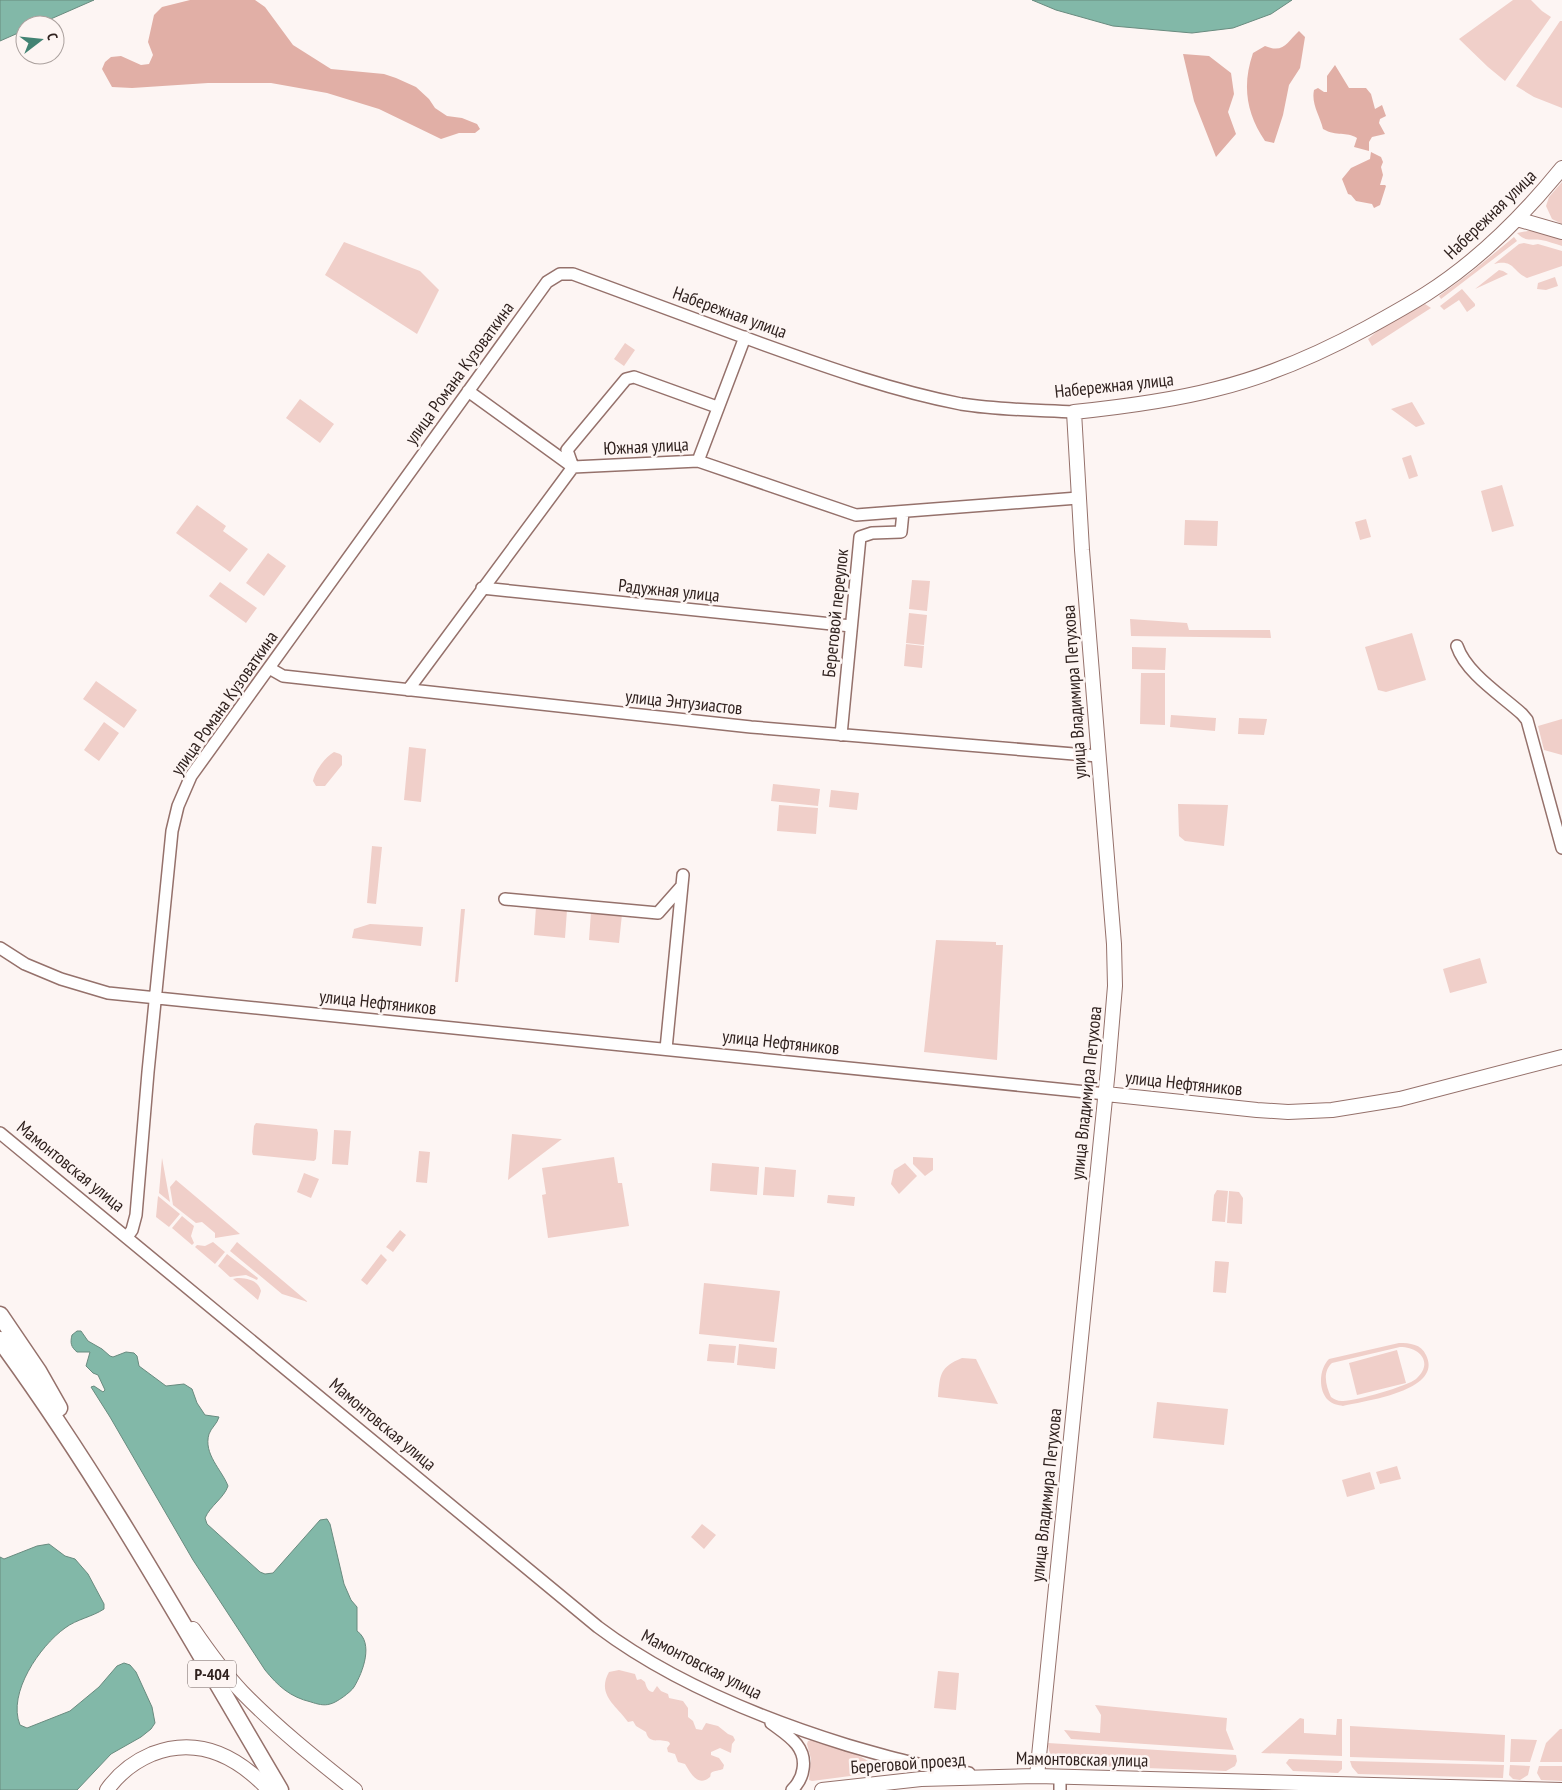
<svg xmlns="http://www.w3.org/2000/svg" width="1562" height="1790" font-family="'PT Sans Narrow',sans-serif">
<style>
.green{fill:#f0cfc9;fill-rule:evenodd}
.forest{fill:#e1afa6}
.water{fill:#82b8a8;stroke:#698b7f}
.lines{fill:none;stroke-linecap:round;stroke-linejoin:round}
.minor-casing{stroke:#95716b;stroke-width:14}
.major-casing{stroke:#95716b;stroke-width:16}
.highway-casing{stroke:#95716b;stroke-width:19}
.minor{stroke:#fff;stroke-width:11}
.major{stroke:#fff;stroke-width:14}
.highway{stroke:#fff;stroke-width:16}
.labels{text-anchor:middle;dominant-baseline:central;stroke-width:5;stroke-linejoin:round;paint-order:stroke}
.shield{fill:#fdf5f3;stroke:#6e615f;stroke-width:1}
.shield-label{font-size:16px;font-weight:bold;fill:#30221f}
.street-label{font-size:18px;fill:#30221f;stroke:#fdf5f3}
</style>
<rect width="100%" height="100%" fill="#fdf5f3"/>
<path class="green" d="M1513 0H1531L1542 11 1551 17 1505 81 1488 67 1459 39Z
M1560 21H1562V108L1534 97 1516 86Z
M1562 182V224L1552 219 1546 206 1549 197Z
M1528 231H1535L1562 239V246C1555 244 1548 241 1541 240 1530 238 1527 243 1517 233Z
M1514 237 1517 241 1441 299 1439 296 1469 274Z
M344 242 420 271 439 290 417 334 325 275Z
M1524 243 1533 245 1538 244 1562 251V266L1527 278C1512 271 1514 259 1494 264L1519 244Z
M1499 270 1503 271 1508 274 1475 289Z
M1555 277 1558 286 1546 290 1537 289 1538 283Z
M1462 289 1475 304V306L1467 312 1459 300 1444 310 1440 306Z
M1425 304 1431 308 1372 346 1368 339 1381 328Z
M625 343 635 350 624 366 614 359Z
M300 399 334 424 320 443 286 418Z
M1412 402 1425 424 1416 427 1391 409Z
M1411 455 1418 476 1409 479 1402 458Z
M1502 485 1514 526 1492 532 1481 491Z
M197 505 226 526 223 531 248 549 230 572 176 533Z
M1366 519 1371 537 1360 540 1355 522Z
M1185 520 1218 521 1217 546 1184 545Z
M268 553 286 566 264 596 246 583Z
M912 580 930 581 927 611 909 609Z
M220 582 257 608 246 623 209 596Z
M909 613 927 615 924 645 906 643Z
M1130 619 1187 623 1189 630H1270L1271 638 1131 636Z
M1412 633 1426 680 1386 692 1378 690 1365 647Z
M906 644 924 646 922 668 904 666Z
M1132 647 1166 648 1165 670 1132 669Z
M1141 673H1165V725L1140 724Z
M96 681 137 710 124 728 83 699Z
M1171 715 1216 718 1215 731 1170 727Z
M1239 718 1267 719 1264 735 1238 734Z
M1562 719V755L1544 750 1538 726Z
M104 722 119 733 99 761 84 750Z
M409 747 426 749 421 802 404 800Z
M334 752 340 754 342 756V765L325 786H316L313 781C315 771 325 757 334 752Z
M773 784 820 789 818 806 771 801Z
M831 790 859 793 857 810 829 807Z
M1178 804 1228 805 1224 846 1185 841 1179 836Z
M779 805 818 808 816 834 777 831Z
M372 846 382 847 376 904 367 903Z
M536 907 567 910 565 938 534 935Z
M461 909H465L458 982H455Z
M591 912 622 914 619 943 589 940Z
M370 924 423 927 421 946 352 938 354 929Z
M936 940 996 942V945H1003L997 1060 924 1052Z
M1480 958 1487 983 1450 993 1443 969Z
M256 1123 317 1129 318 1133 316 1159 314 1161 253 1155 252 1152 254 1126Z
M334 1130 351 1131 348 1165 332 1164Z
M512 1134 561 1139H562L508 1180Z
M419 1151 430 1152 427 1183 416 1182Z
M614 1157 618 1183H622L629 1226 548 1238 542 1195 546 1194 542 1168Z
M913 1157 933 1158V1170L925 1176 913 1164Z
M162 1158 170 1202 159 1193Z
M712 1163 759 1167 757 1195 710 1191Z
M905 1163 917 1176 899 1194 891 1184 894 1170Z
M765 1167 796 1170 794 1197 763 1195Z
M304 1173 319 1179 311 1198 297 1192Z
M176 1180 240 1234 215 1238V1233L202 1222 196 1223 173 1205 170 1187Z
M1217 1190 1228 1191 1225 1222 1212 1221 1214 1195Z
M1229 1191 1239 1192 1243 1198 1242 1224 1227 1223Z
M828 1195 855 1197 854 1206 827 1203Z
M158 1196 180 1214 169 1227 156 1217Z
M182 1216 194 1226 191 1236 194 1243 192 1245 172 1228Z
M400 1230 406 1235 393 1252 386 1247Z
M213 1242 225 1252 215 1264 195 1247 197 1245 205 1246Z
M237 1242 308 1302 282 1294 230 1251Z
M227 1254 258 1278 257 1280 246 1275 230 1277 218 1266Z
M381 1254 387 1260 367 1285 361 1280Z
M1215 1261 1229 1262 1226 1293 1213 1292Z
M237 1278C247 1278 258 1280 261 1291L258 1300 233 1279Z
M704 1283 780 1291 774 1342 699 1334Z
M1399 1343C1410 1343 1421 1344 1426 1355 1444 1391 1364 1401 1343 1406 1338 1405 1332 1404 1328 1400 1318 1390 1319 1369 1329 1359ZM1400 1347C1420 1347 1434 1363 1416 1379 1408 1386 1353 1402 1342 1401 1337 1401 1334 1399 1331 1397 1326 1386 1322 1372 1332 1363Z
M709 1344 736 1346 734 1363 707 1361Z
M739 1344 777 1348 775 1369 737 1365Z
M1397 1350 1406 1383 1357 1395 1349 1363Z
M962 1358 976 1359 998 1404 938 1397C940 1374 940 1367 962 1358Z
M1157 1402 1228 1409 1224 1445 1153 1438Z
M1397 1466 1401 1479 1380 1484 1376 1472Z
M1370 1472 1375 1489 1347 1497 1342 1480Z
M702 1524 716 1535 704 1549 691 1537Z
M619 1670 635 1674 637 1680 641 1679 645 1682C646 1686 648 1692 653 1692L657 1686 661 1691 668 1694 669 1698 683 1701 688 1708V1717L693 1721 696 1729 702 1730 706 1723 718 1726 728 1734 733 1736 735 1740 732 1744 731 1753 720 1748 711 1752V1755L719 1758 724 1765 723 1769C720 1771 714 1770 711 1773 710 1774 711 1776 710 1777 698 1788 690 1772 685 1764L678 1762 675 1754 668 1752 667 1748 670 1744 669 1742C660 1738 649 1745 646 1732L636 1726 633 1721 628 1722C617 1706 596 1695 609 1672Z
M938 1671 959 1673 956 1710 934 1708Z
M1095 1705 1227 1718 1226 1730 1234 1750 1071 1739 1064 1730 1100 1733 1101 1715Z
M1300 1718 1304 1719V1733L1336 1735 1337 1719H1342V1756L1261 1753Z
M1350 1726 1505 1735 1504 1762 1350 1757Z
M1560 1729H1562V1762H1540L1546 1743Z
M1511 1739 1537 1740 1530 1762H1510Z
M811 1740C825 1745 871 1755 875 1769L873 1773 812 1781 809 1780 811 1759 807 1744 808 1741Z
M1048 1743 1236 1755 1237 1761 1235 1766 1226 1771 1066 1765C1054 1762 1048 1755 1048 1743Z
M1289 1759 1342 1761V1769L1338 1773 1293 1771 1286 1763Z
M1350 1761 1504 1765 1503 1778 1358 1774 1352 1767Z
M1510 1765 1530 1766 1528 1775 1520 1780 1513 1779 1509 1775Z
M1539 1766H1562V1781L1541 1780 1537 1773Z"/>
<path class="forest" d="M190 0H255L265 7 293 45 331 69 384 74 396 78 416 87 429 99 435 108 447 116 462 118 477 124 480 129 475 133H459L441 139 379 109 327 93 271 83H208L132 88 112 87 102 69 105 62 111 57 121 56 141 65 149 64 153 55 148 42 154 15 162 7Z
M1299 31 1305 37 1300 68 1289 85 1283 115 1274 143 1265 141C1246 113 1242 85 1253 53L1265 46C1284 54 1287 42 1299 31Z
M1183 54 1209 56 1231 73 1234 94 1228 112 1236 134 1216 157 1194 101Z
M1335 65 1349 88H1366L1371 94 1375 109 1382 105 1386 116 1380 119 1379 123 1385 134 1372 137 1369 142V151L1354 147 1357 138C1346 131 1337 137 1323 129 1320 116 1311 104 1314 90L1318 88 1324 92H1327V76Z
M1371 152 1381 157 1383 162 1381 167 1383 175 1380 185H1385L1386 186 1380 205 1374 208 1372 204 1356 201 1351 195 1348 194 1342 179 1351 168 1370 159Z"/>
<path class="water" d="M0 0H94L37 25H25V30L0 41Z
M1032 0H1292L1271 14 1233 28 1192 33 1113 26 1056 10Z
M77 1331H81L88 1341 102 1349 110 1356 113 1357 126 1352 134 1353 137 1356 139 1366 166 1386 184 1384 192 1389 197 1403 205 1415 219 1417C217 1424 211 1428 209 1434 203 1454 222 1470 228 1486 224 1498 210 1506 205 1518L207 1524 260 1572 265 1574 273 1573 320 1520 327 1519 330 1524 344 1584 351 1600 357 1607V1631C374 1643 363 1672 354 1687 351 1692 336 1703 330 1704 324 1706 317 1704 311 1702 290 1697 278 1686 265 1670L193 1560 110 1417 91 1387 94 1386 103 1392 105 1390 98 1375 93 1373 86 1366 90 1352H77C71 1347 70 1343 72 1335Z
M49 1544 65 1556 75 1559 88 1574 104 1604V1609C92 1617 77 1619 65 1628 40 1646 7 1693 20 1725L27 1728 70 1711 99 1687 117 1666 124 1663 130 1665 136 1672 152 1707 155 1723 151 1729 141 1737 111 1754 77 1790H0V1557L4 1559 37 1546Z"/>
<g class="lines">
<g class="minor-casing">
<path id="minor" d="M468 391 573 467
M698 461 745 337
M573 467 567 450 626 379 634 377 717 407
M482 588 851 626
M1457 646C1466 673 1501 695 1522 714L1527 720 1562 848
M269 668 283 676 751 727 1098 756
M408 690 573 467 698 461 856 515 1078 498
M841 735 860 537 872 533 901 532 903 512
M505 899 658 913 681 887
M0 948 25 964 61 979 108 993 1106 1094
M666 1049 683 875
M0 1133 598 1627C671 1682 760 1718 847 1745 888 1757 927 1768 969 1773
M127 1237 132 1230 136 1215 148 1072 172 831 178 806 191 776 547 282 560 274H573C637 298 701 321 765 345 829 368 894 391 961 404 998 410 1036 410 1074 412
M771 1723C787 1735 807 1746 803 1769 802 1778 798 1784 792 1790
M1060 1790V1776"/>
</g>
<g class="major-casing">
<path id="major" d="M1517 219 1562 232
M1106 1094 1257 1110 1288 1112 1332 1110 1400 1099 1562 1057
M193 1629C208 1651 224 1673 242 1692 277 1728 316 1759 355 1790
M1037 1776 1108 1069 1115 986 1114 944 1082 550 1074 412C1122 407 1170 401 1216 389 1269 376 1319 354 1367 328 1387 317 1407 306 1426 294 1478 261 1523 216 1562 168
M107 1790C119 1773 133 1762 152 1754 198 1736 237 1756 269 1790
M822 1790 921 1779 1037 1776 1562 1790"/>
</g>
<g class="highway-casing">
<path id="highway" d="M0 1315 38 1371 59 1408
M0 1340C104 1482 190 1638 280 1790"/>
</g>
<use href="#minor" class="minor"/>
<use href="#major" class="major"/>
<use href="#highway" class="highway"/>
</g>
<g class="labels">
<rect class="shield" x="188" y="1660.5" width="48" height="27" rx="4"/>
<g class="shield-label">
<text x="212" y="1674">Р-404</text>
</g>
<g class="street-label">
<text transform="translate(1490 214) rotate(-44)">Набережная улица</text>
<text transform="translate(730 312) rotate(20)">Набережная улица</text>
<text transform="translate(459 373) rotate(-54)">улица Романа Кузоваткина</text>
<text transform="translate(1114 385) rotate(-6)">Набережная улица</text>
<text transform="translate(646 446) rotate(-3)">Южная улица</text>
<text transform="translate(669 590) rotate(6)">Радужная улица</text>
<text transform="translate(835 613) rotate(-84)">Береговой переулок</text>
<text transform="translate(1074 692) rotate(-94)">улица Владимира Петухова</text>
<text transform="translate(684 702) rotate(6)">улица Энтузиастов</text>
<text transform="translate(224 703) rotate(-55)">улица Романа Кузоваткина</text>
<text transform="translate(378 1002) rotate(6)">улица Нефтяников</text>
<text transform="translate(781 1042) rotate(6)">улица Нефтяников</text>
<text transform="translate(1184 1083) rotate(6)">улица Нефтяников</text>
<text transform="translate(1086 1093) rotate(-84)">улица Владимира Петухова</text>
<text transform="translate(71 1166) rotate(39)">Мамонтовская улица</text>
<text transform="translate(383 1424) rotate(40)">Мамонтовская улица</text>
<text transform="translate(1046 1495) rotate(-84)">улица Владимира Петухова</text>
<text transform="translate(702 1664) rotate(27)">Мамонтовская улица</text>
<text transform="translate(1082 1759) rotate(1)">Мамонтовская улица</text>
<text transform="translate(908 1763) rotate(-4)">Береговой проезд</text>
</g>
</g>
<g transform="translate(40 40) rotate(74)"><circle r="24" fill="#fdf5f3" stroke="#aba19e"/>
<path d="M0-4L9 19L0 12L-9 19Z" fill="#428373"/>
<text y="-8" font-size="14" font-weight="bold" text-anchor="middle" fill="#30221f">С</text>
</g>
</svg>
